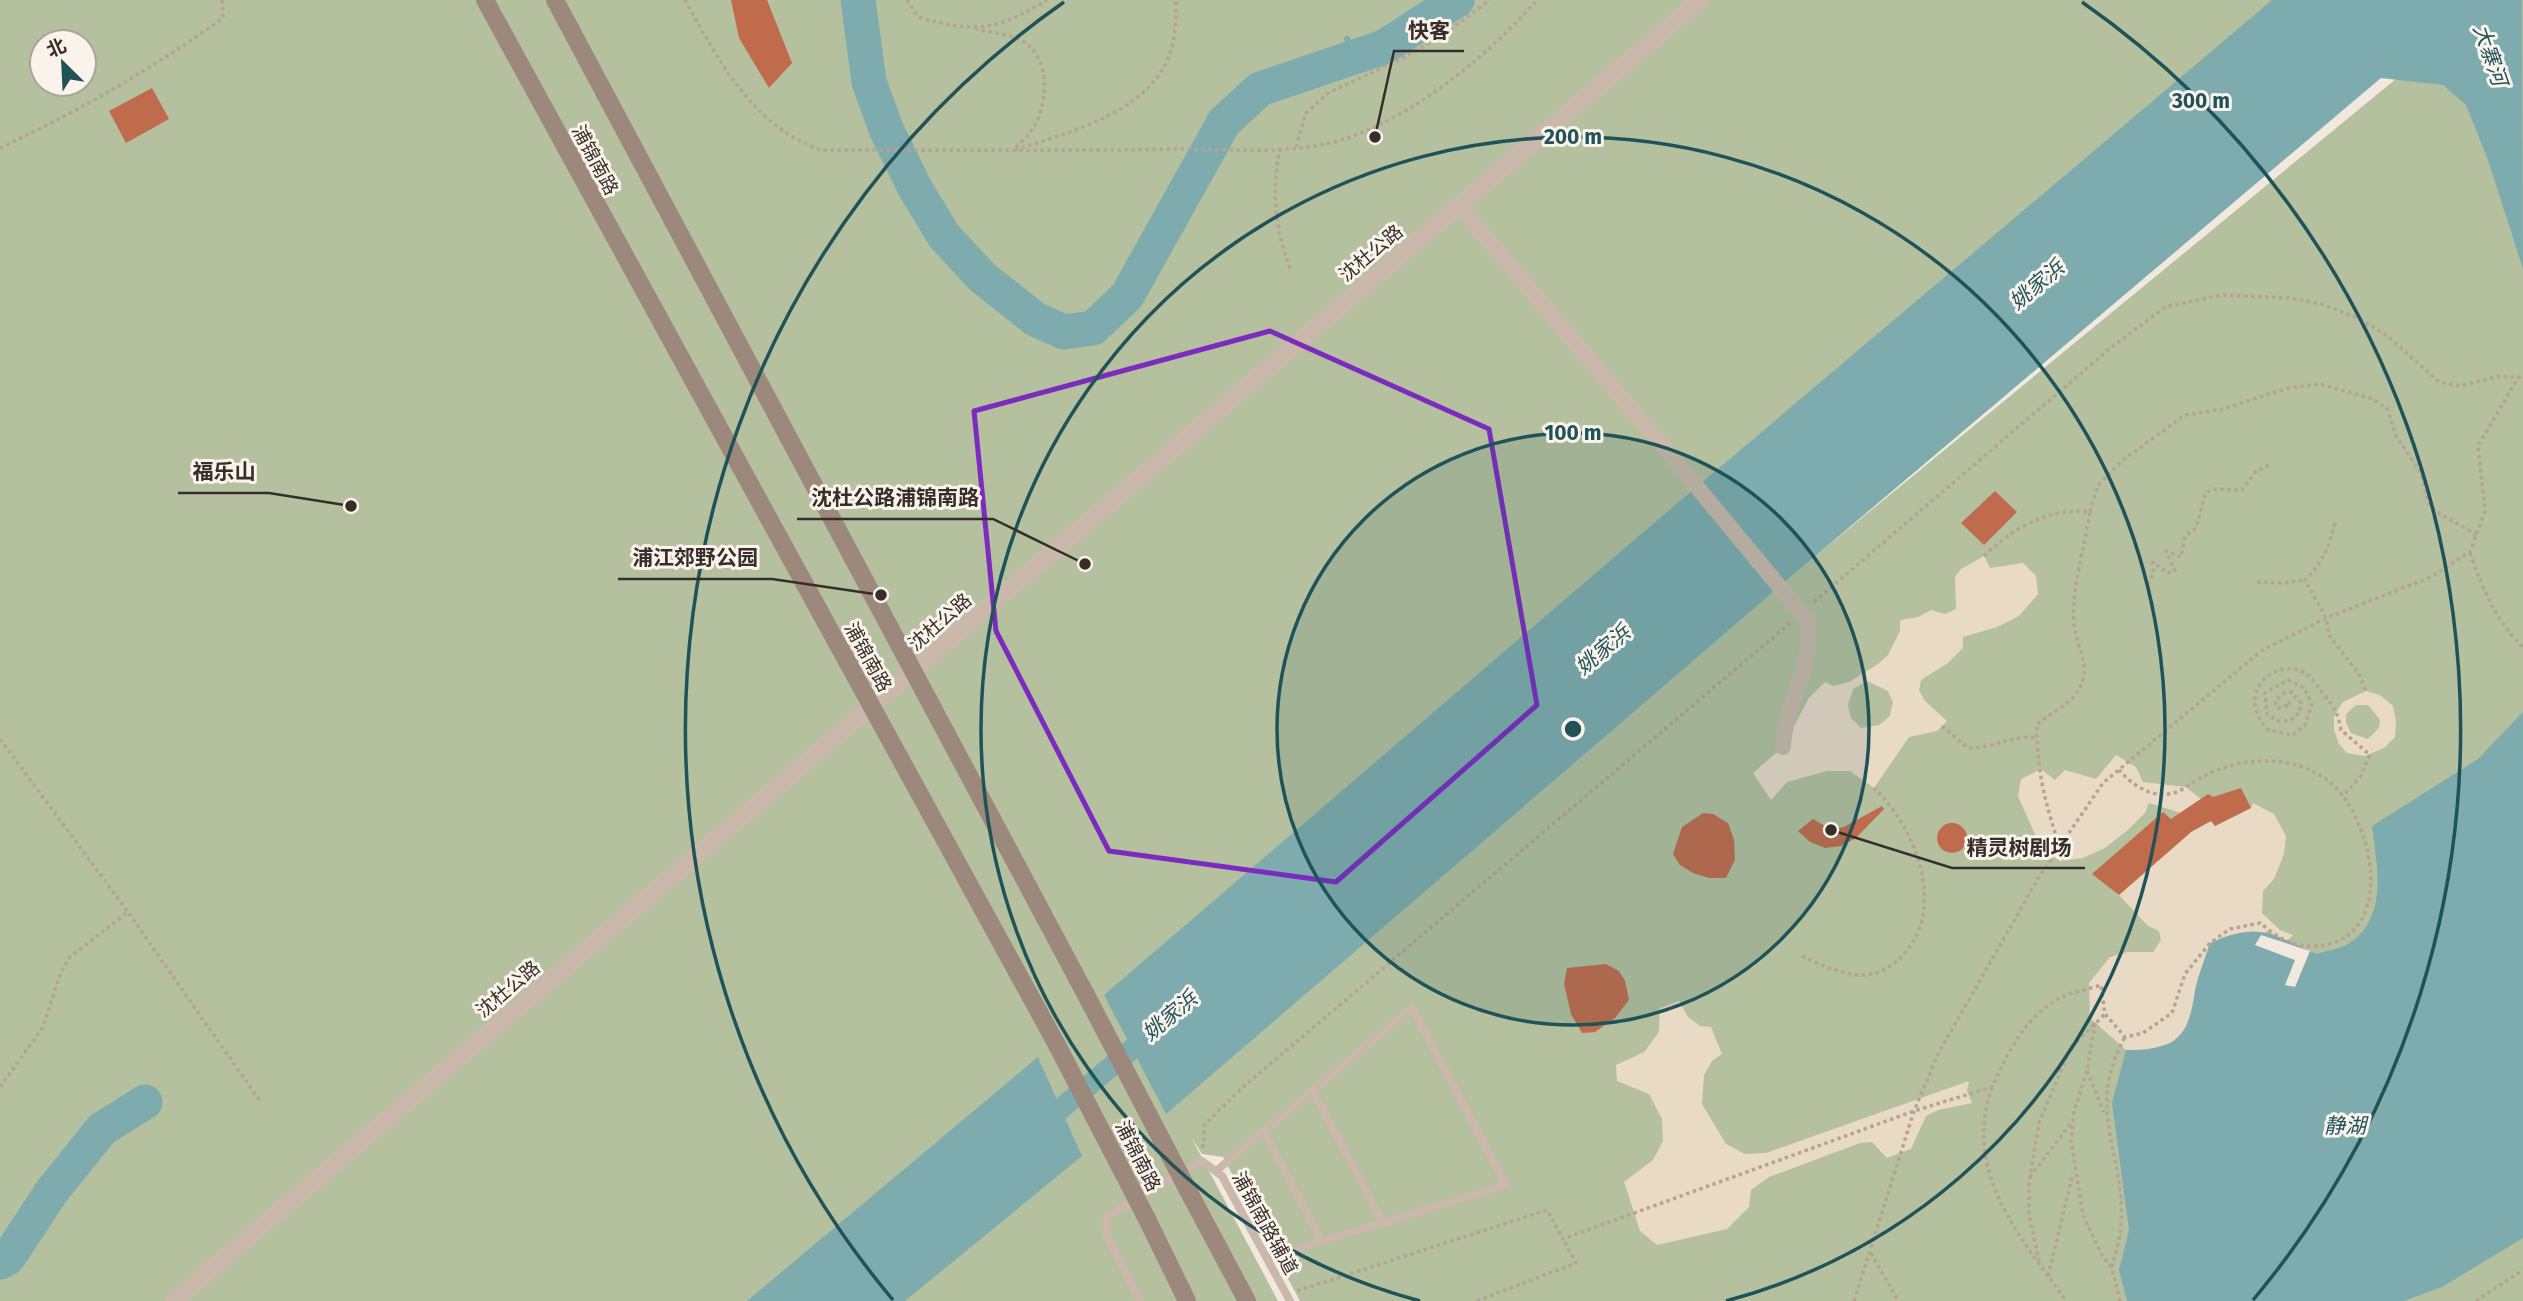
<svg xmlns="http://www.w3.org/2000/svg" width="2523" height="1301" font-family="'Fira Sans','Noto Sans SC',sans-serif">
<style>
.green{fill:#b4c09e;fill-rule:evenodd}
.plaza{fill:#e9dac6;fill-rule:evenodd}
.water{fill:#7eabae}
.pier{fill:#f2e9de}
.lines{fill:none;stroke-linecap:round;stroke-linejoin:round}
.stream{stroke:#7eabae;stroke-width:6}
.canal{stroke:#7eabae;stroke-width:21}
.river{stroke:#7eabae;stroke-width:35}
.building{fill:#c16b4d}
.path{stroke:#b5a394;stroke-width:3.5;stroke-dasharray:3.5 3.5;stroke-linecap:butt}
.service{stroke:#cab9aa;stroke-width:8}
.minor{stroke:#cab9aa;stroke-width:16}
.tertiary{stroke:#cab9aa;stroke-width:18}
.secondary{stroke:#9d887c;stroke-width:18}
.minor-bridge{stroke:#cab9aa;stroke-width:16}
.secondary-bridge{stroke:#9d887c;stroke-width:18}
.marked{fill:none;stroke:#7b2cbf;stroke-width:5;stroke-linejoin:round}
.ring{fill:none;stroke:#205358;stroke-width:3.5}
.labels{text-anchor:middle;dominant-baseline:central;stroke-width:6;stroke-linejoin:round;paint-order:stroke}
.street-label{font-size:19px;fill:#372e2a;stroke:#f9f3eb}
.water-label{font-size:21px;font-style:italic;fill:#205358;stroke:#f9f3eb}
.centre{fill:#205358;stroke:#f9f3eb;stroke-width:3.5}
.ring-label{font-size:21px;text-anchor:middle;font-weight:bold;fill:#205358;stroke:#f9f3eb;stroke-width:6;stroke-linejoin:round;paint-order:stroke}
.leader{fill:none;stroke:#372e2a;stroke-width:2.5}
.callout-dot{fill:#372e2a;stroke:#f9f3eb;stroke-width:2.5}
.callout-label{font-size:21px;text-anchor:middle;font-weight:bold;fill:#372e2a;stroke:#f9f3eb;stroke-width:6;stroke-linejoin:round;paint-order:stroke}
</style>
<rect width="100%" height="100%" fill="#f2e9de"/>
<path class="green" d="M0 0H2448L1299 999 1813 558 2492 0H2523V1301H1300L1223 1157 1202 1154 1191 1137 1278 1301H0ZM42 42H84V84H42Z"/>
<path class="plaza" d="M1984 556 1990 568 2023 563 2036 576 2038 594 2019 616 1997 627 1963 637V648L1948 663 1921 680 1919 690 1925 701 1947 721 1937 731 1909 737 1874 788 1850 771H1827L1787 782 1771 800 1753 773 1783 747 1809 698 1825 682 1833 686 1849 682 1878 664 1888 655 1900 631V620L1918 617 1931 610 1945 614 1956 609 1955 577 1961 569ZM1867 681 1888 691 1893 702 1890 716 1879 725 1861 728 1851 718 1848 705 1853 689Z
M2366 691 2380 695 2393 706 2396 721 2395 737 2384 748 2365 756 2347 753 2339 744 2334 730V716L2343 702ZM2356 705H2368L2380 720 2379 728 2368 739 2351 733 2346 723V714Z
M2116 755 2136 767 2143 782 2186 787 2201 799 2181 813 2149 803 2145 813 2129 829 2105 848 2083 858 2060 861 2042 850 2018 796 2021 779 2041 769 2055 780 2065 770 2096 779Z
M2253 803 2274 814 2286 836 2284 854 2274 879 2263 891 2262 913 2280 930 2293 935 2287 941 2267 931 2195 989 2194 1008 2187 1028 2171 1043 2146 1050H2126L2090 1018 2089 983 2110 957 2128 952H2153L2161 940 2159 931 2148 926 2119 895 2195 829 2211 821 2215 826 2251 808Z
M1679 1001 1688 1017 1700 1026 1711 1027 1722 1054 1712 1061 1704 1075 1702 1104 1726 1144 1745 1154 1766 1153 1969 1081 1967 1091 1972 1103 1938 1110 1926 1116 1911 1149 1887 1158 1872 1142 1860 1143 1769 1177 1751 1190 1749 1207 1727 1229 1657 1245 1640 1231 1624 1182 1653 1160 1663 1141 1662 1119 1649 1094 1617 1081 1616 1065 1644 1052 1659 1032 1660 1008Z"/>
<path class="water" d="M2272 0H2522L2523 269 2488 160 2466 105 2443 85 2381 78 1813 558 1166 1114 1104 995 1647 529Z
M2523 712V1238L2442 1287 2404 1301H2127L2119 1270 2129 1230 2112 1103 2126 1050C2175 1050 2188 1040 2195 991 2198 975 2205 959 2210 943 2259 921 2272 934 2316 954 2326 951 2339 949 2348 944 2389 918 2377 866 2372 826L2478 759Z
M1038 1057 1082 1156 905 1301H747Z"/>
<path class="pier" d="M2261 935 2310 951 2295 987 2285 985 2295 960 2255 945Z"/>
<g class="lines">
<path class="stream" d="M1347 39 1358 57"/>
<path class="canal" d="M1040 1126 1155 1030"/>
<path class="river" d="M858 0 869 82 886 129 915 188 944 236 982 277 1035 319 1064 332 1093 328 1127 296 1224 122 1260 89 1384 47 1457 0
M0 1262 8 1258 52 1191 102 1129 145 1102"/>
</g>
<path class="building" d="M731 0H767L792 63 769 88 739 38Z
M152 88 169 119 126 143 109 111Z
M1995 491 2017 512 1984 545 1961 523Z
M2241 788 2251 808 2215 826 2211 821 2191 832 2119 895 2092 874 2163 812 2171 819 2208 794 2213 797Z
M1882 806 1884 809 1856 838 1841 846 1825 848 1810 842 1798 831 1813 819 1830 829 1844 827Z
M1703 813 1713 814 1728 823 1734 840 1735 860 1726 878H1709L1693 873 1680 865 1673 854 1682 827Z
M1937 838a15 15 0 1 1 30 0a15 15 0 1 1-30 0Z
M1606 964 1619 971 1625 981 1629 1000 1615 1018 1595 1032 1582 1033 1571 1014 1564 984 1567 968Z"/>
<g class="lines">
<path class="path" d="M685 0C719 61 752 126 821 150 941 150 1061 151 1181 149 1236 149 1298 156 1350 137 1418 113 1490 54 1537 0
M907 0 918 17C973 33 998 31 1047 0
M975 29C989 32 1011 34 1023 41 1051 60 1048 99 1035 125 1031 134 1021 142 1014 149
M1296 147 1306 113 1328 93 1397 61 1440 37 1490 0
M0 148C79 111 152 69 223 18L222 0
M1280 148C1271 193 1275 229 1291 271
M1015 150C1072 131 1158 111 1173 43 1176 29 1176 14 1176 0
M2335 523C2329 546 2323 563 2305 580L2326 618 2329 635 2359 674 2366 691
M2470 553C2483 589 2495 620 2523 647
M1984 556C2012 529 2048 507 2090 512L2098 485 2123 460 2185 415 2223 409 2288 388 2320 384 2373 399 2388 410 2395 434 2421 473 2430 508 2477 535
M2257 582 2283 583 2305 580
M2147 584 2153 574V562L2167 573 2175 571 2166 551 2181 557 2185 536 2196 528 2205 494 2211 489 2242 490 2256 471 2270 465
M1814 602 2108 350 2165 307 2221 295 2291 298 2322 304 2357 318 2385 334 2439 382 2460 386 2500 376 2518 378
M2285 707 2291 704 2286 702 2285 707 2278 708 2275 702 2284 693 2292 692 2301 703 2300 712 2290 721H2277L2267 714 2265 693 2288 680 2304 688 2312 704 2305 725 2293 735 2268 730C2234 695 2273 657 2303 672 2314 678 2318 687 2325 696 2335 709 2338 713 2341 730L2370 755 2360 777 2343 796
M1942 726 1968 748C1992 749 2013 734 2037 738
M0 739 128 912 260 1101
M2064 860C2048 812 2036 775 2037 724 2050 713 2070 705 2078 691 2093 667 2076 647 2074 624 2071 588 2085 547 2090 512
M1802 956C1820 964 1843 976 1863 975 1878 975 1891 967 1901 957 1949 910 1915 826 1874 788
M2095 1023 2087 1071 2074 1111 2071 1140 2083 1215 2102 1255 2112 1268 2120 1301
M2087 1071 2104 1112
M0 1087 43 1027 61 972 70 957 128 912
M1992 1087C1962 1173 2020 1236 2066 1301
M1203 1148 1205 1124 1242 1088 1790 623
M2030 1177 2072 1122
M1871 1253 1898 1301
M2039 1262 2029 1214V1183L2039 1123 2071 1047 2105 1014
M2112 1267C2115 1254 2120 1239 2121 1225 2126 1153 2084 1110 2125 1037
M2048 1276 2073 1173
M1297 1291 1547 1210 1563 1239 1914 1111 1992 1087C2008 1053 2025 1016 2060 998 2073 991 2087 990 2101 985L2105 1014 2125 1037 2143 1033 2172 1013 2185 974 2210 943 2230 929 2260 923C2268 929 2277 937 2287 941 2303 948 2322 948 2338 941 2394 915 2369 817 2332 784 2296 753 2241 756 2202 777 2192 782 2184 790 2174 793 2152 799 2132 785 2119 770
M1477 1301 1576 1263 1563 1239
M1854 1301 1914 1111 1939 1052 2039 877 2103 783 2261 651 2326 618 2431 577 2470 552 2485 511 2478 446 2518 378 2523 376
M2476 1301 2523 1270"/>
<path class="service" d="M1313 1091 1383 1223
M1264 1131 1322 1242
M1216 1171 1412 1008 1506 1185 1267 1258
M1140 1301 1107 1236 1106 1217 1202 1161 1222 1176 1290 1301"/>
<path class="minor" d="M1459 206 1678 464
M1783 747C1785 702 1815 667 1807 620"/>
<path class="tertiary" d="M174 1301 1700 0"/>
<path class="secondary" d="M485 0 1057 1045
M555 0 1085 993
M1191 1196 1247 1301
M1147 1219 1187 1301"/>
<path class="minor-bridge" d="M1678 464 1807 620"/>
<path class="secondary-bridge" d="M1085 993 1191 1196
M1057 1045 1147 1219"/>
</g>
<path class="marked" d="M1270 331 1489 429 1537 705 1336 882 1109 851 996 631 974 411Z"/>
<circle cx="1573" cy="729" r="296" fill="#205358" fill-opacity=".12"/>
<g class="ring">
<circle cx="1573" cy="729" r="296"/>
<path d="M1420 1301A592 592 0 1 1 1726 1301"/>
<path d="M893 1300A888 888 0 0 1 1064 2M2082 2A888 888 0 0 1 2253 1300"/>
</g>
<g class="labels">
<g class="street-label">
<text transform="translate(595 160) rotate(62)">浦锦南路</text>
<text transform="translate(1371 253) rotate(-40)">沈杜公路</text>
<text transform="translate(940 622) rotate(-41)">沈杜公路</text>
<text transform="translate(868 657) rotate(61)">浦锦南路</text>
<text transform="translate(508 989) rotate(-40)">沈杜公路</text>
<text transform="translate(1138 1156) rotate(63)">浦锦南路</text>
<text transform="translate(1265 1223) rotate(61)">浦锦南路辅道</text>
</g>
<g class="water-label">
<text transform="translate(2490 55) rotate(71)">大寨河</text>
<text transform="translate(2037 285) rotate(-40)">姚家浜</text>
<text transform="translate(1603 650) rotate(-40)">姚家浜</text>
<text transform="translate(1170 1016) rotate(-40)">姚家浜</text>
<text x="2345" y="1126">静湖</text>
</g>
</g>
<circle cx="1573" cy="729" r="10" class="centre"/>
<g class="ring-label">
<text x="2201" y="108">300 m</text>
<text x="1573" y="144">200 m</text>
<text x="1573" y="440">100 m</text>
</g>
<path class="leader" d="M1375 137L1394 51H1464M351 506L269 493H178M1085 564L993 519H797M881 595L772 579H618M1831 830L1952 868H2085"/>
<g class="callout-dot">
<circle cx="1375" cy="137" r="7"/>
<circle cx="351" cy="506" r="7"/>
<circle cx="1085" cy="564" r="7"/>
<circle cx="881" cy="595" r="7"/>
<circle cx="1831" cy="830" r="7"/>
</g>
<g class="callout-label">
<text x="1429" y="38">快客</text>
<text x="224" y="479">福乐山</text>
<text x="895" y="505">沈杜公路浦锦南路</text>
<text x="695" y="565">浦江郊野公园</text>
<text x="2019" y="855">精灵树剧场</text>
</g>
<g transform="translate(63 63) rotate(336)"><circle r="33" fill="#f9f3eb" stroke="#aba49e" stroke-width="2"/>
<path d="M0-5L12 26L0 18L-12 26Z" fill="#205358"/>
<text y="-10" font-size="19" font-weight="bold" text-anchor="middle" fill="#372e2a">北</text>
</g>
</svg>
